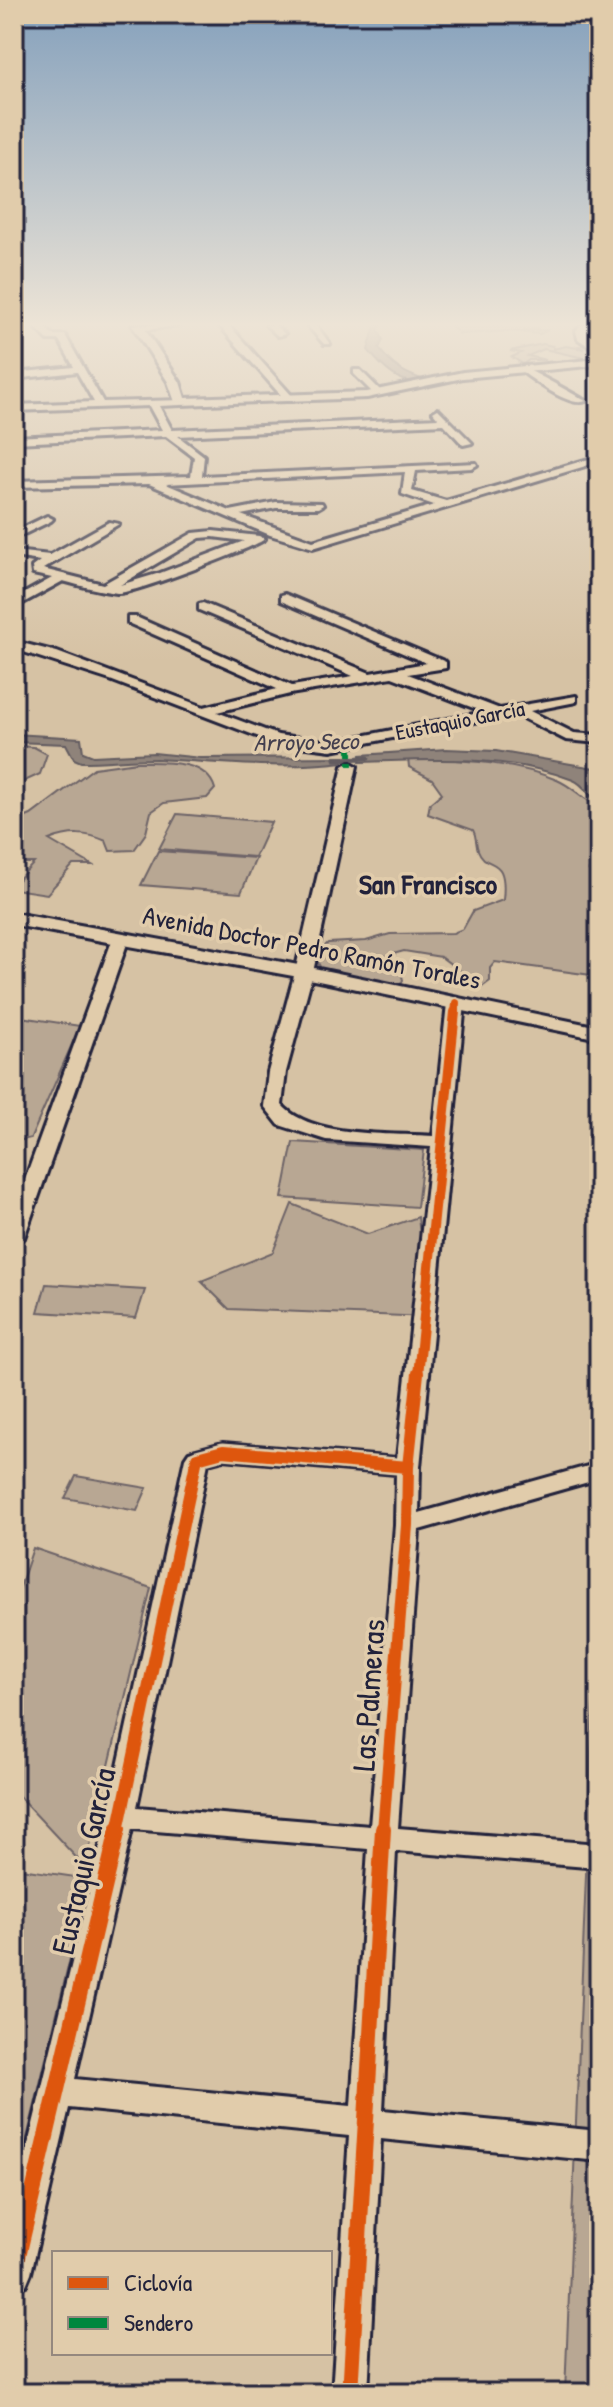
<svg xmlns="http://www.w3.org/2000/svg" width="613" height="2407" font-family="'Patrick Hand',sans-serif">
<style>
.green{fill:#b8a793;stroke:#6d6467;stroke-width:2}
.water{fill:#8f837a;stroke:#635c61;stroke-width:2}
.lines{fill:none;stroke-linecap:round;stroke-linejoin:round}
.stream{stroke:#635c61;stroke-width:5}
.minor-casing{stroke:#22223b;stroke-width:6}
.tertiary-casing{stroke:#22223b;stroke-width:6}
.secondary-casing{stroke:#22223b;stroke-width:6}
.minor{fill:#e1ccab;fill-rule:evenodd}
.tertiary{fill:#e1ccab;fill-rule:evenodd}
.secondary{fill:#e1ccab;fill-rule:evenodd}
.quiet{stroke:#00873e;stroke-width:6;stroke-dasharray:12 6;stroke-linecap:butt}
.cycleway-far3-casing{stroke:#e1ccab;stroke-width:12}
.cycleway-far2-casing{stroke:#e1ccab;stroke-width:15}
.cycleway-far1-casing{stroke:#e1ccab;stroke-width:17}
.cycleway-casing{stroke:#e1ccab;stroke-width:21}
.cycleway-far3{stroke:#de560e;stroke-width:8}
.cycleway-far2{stroke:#de560e;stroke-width:10}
.cycleway-far1{stroke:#de560e;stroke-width:12}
.cycleway{stroke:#de560e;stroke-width:16}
.labels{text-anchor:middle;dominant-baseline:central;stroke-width:7;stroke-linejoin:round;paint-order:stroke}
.far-street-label{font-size:22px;fill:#22223b;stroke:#e1ccab}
.far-water-label{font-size:24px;font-style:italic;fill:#433f4e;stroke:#e1ccab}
.street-label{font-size:26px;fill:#22223b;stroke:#e1ccab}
.far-district-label{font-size:28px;font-weight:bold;fill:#22223b;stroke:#e1ccab}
.near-street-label{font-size:32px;fill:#22223b;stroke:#e1ccab}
</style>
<rect width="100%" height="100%" fill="#d6c2a4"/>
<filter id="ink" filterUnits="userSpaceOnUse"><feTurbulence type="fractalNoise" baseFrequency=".0125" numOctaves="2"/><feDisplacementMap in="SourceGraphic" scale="16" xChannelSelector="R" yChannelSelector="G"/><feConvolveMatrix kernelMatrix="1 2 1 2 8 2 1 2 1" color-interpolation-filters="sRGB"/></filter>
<g filter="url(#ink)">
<path class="green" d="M450 325H533L538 329 523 331 548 330 540 334 509 331 460 334Z
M543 344 553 346V349L566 346 584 349 578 346 587 345 590 347 588 352 596 355 587 358 589 361 570 363 584 358 544 349 528 356 546 360H529L523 364 512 357 521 353 510 351Z
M14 746 34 747 47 754 40 774 14 786Z
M408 757C456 760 512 761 557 780 572 786 582 799 599 807V870H588L599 874V976L495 962 490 968V981L482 987 441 957 404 951 382 957 400 968 403 980 400 987 365 986 321 969 315 956 328 943 366 941 390 934 453 933 463 929 473 911 503 900C508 852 486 872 478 850 475 842 477 837 473 830L428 814 430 803 442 793 432 779 409 767Z
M137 762C162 762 207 759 215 789L207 798 164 803 151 812 146 833 134 850 110 851 106 841C86 832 70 832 49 840L92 865H73L47 894 14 889V884L34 863H21L14 868V822L31 815 94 768Z
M177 814 271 822 255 857 159 849Z
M158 851 256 858 241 893 141 885Z
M14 1016 80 1026 31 1138 14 1142Z
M293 1142 424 1150 417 1207 282 1198Z
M292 1204 368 1234 418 1217 429 1317 229 1309 201 1281 273 1252Z
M46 1284 145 1290 136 1318 38 1312Z
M76 1476 147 1488 137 1511 65 1498Z
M33 1548 151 1588 85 1867 14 1791V1605Z
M599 1555V2393H565Z
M14 1868 89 1879 14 2192Z"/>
<path class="water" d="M375 325H382L378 330 383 340 379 348C391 366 405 374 425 380 401 388 382 367 368 350Z
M14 734 81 738 83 752 93 756 154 753 201 758 344 757 343 762C281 770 218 762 156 759 131 759 106 762 81 762L74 759 66 744 14 742Z
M446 749 496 751 594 768 599 771V804C588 797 586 785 573 780 506 754 430 760 360 762L361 755Z"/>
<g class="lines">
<path class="stream" d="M335 759 368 758"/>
<g class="minor-casing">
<path id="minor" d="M33 325H42L53 335H65L103 402 184 400 181 405 159 406 172 430 438 418 433 412 438 409 472 443 463 445 444 424 178 436 204 456 202 476 476 463 477 465 472 468 416 471 412 491 446 501 599 456V462L313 548 270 535 149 484 14 487V481L191 476 194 457 166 436 14 443V437L162 430 149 406 14 411V405L94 402 77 372 14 379V373L74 367 59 340H48ZM405 472 402 494 434 505 313 541 241 515 276 508H318L323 505 322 503 276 502 230 511 166 484Z
M144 325H179L139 331 135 328Z
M219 325H228L235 332 293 397V401H287L278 392Z
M266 325H275L285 334 278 336Z
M307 325H316L330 344H324Z
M521 367C525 367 579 397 586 401 570 408 535 381 521 371Z
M354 370H360L381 391V395H375L354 374Z
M47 516 53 519 51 521 14 539V532Z
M109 522 119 524 43 569 103 584 193 533 213 531 259 536 265 539C251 549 133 594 117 593 101 591 81 586 63 581L14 608V599L52 578 33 574 32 567 40 561 14 557V551L50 555ZM213 537 244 541 160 573 120 585 200 538Z
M285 594 446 662V668L408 674 500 709 576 696V702L530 711 574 733 599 735V743L566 740 515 714 331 750 275 743 110 680 14 649V641L57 652 204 707 277 689 128 623V617H136L292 686 353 676 199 610V604L203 603 370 673 426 663 281 601V595ZM392 677 484 712 331 742 278 735 217 712 290 694Z
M350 762 357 766 313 972 286 1072 282 1105C311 1138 390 1133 433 1136L447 1003 456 998 465 1003 420 1467 419 1513 599 1463V1479L419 1530 398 1828 599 1844V1868L396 1851 383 2110 599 2131V2161L381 2139 368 2393H332L349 2136 69 2108 31 2273 26 2285 14 2290V2203L107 1817 185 1458 189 1452 223 1443 397 1458 431 1147 326 1140 279 1125 264 1106 268 1072 295 972 343 766ZM223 1459 396 1474 395 1525 370 1826 137 1807 208 1463ZM132 1829 368 1849 351 2106 75 2079Z
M121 933 129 938 24 1238 14 1244V1210L113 938Z"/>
</g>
<g class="tertiary-casing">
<path id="tertiary" d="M132 325H142L180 382 185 398 367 392 463 372 599 359V365L463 378 367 398 181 405 175 402 168 382Z
M14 913 304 966 599 1027V1039L304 978 14 925Z"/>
</g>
<g class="secondary-casing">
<path id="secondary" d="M581 325H594L588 332 590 337 599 343V353L578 339 576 331Z"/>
</g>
<use href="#minor" class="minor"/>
<use href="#tertiary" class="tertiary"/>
<use href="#secondary" class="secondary"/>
<path class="quiet" d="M350 744V766"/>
<g class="cycleway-far3-casing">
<path id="cycleway-far3" d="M455 1014 456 1003"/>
</g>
<g class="cycleway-far2-casing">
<path id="cycleway-far2" d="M418 1375 455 1012"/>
</g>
<g class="cycleway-far1-casing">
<path id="cycleway-far1" d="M118 1831 197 1458 223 1451 408 1467
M383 1831 407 1525 408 1467 418 1373"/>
</g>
<g class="cycleway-casing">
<path id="cycleway" d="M14 2273 118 1829
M350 2393 383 1829"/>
</g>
<use href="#cycleway-far3" class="cycleway-far3"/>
<use href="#cycleway-far2" class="cycleway-far2"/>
<use href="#cycleway-far1" class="cycleway-far1"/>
<use href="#cycleway" class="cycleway"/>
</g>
</g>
<linearGradient id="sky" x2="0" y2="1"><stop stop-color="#84a0bc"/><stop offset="0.49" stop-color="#ede4d6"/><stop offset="1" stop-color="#ede4d6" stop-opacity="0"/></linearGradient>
<rect width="613" height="662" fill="url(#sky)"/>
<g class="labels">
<g class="far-street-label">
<text transform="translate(460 720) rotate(-11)">Eustaquio García</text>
</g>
<g class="far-water-label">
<text transform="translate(306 741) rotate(-1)">Arroyo Seco</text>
</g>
<g class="street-label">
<text transform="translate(312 947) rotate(11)">Avenida Doctor Pedro Ramón Torales</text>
</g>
<g class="far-district-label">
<text x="428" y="884">San Francisco</text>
</g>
<g class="near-street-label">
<text transform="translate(368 1695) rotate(-86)">Las Palmeras</text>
<text transform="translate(83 1861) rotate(-77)">Eustaquio García</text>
</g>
</g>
<rect width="613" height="2407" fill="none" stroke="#e1ccab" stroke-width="48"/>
<rect x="24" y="24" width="565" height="2359" fill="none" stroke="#22223b" stroke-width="3" filter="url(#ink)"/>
<rect x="52" y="2251" width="280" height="104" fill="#e1ccab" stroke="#95887e" stroke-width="2"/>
<rect x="68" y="2277" width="40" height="12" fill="#de560e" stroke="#95887e" stroke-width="2"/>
<text x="124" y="2291" font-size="24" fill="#22223b">Ciclovía</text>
<rect x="68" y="2317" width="40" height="12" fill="#00873e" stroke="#95887e" stroke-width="2"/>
<text x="124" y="2331" font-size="24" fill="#22223b">Sendero</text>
</svg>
